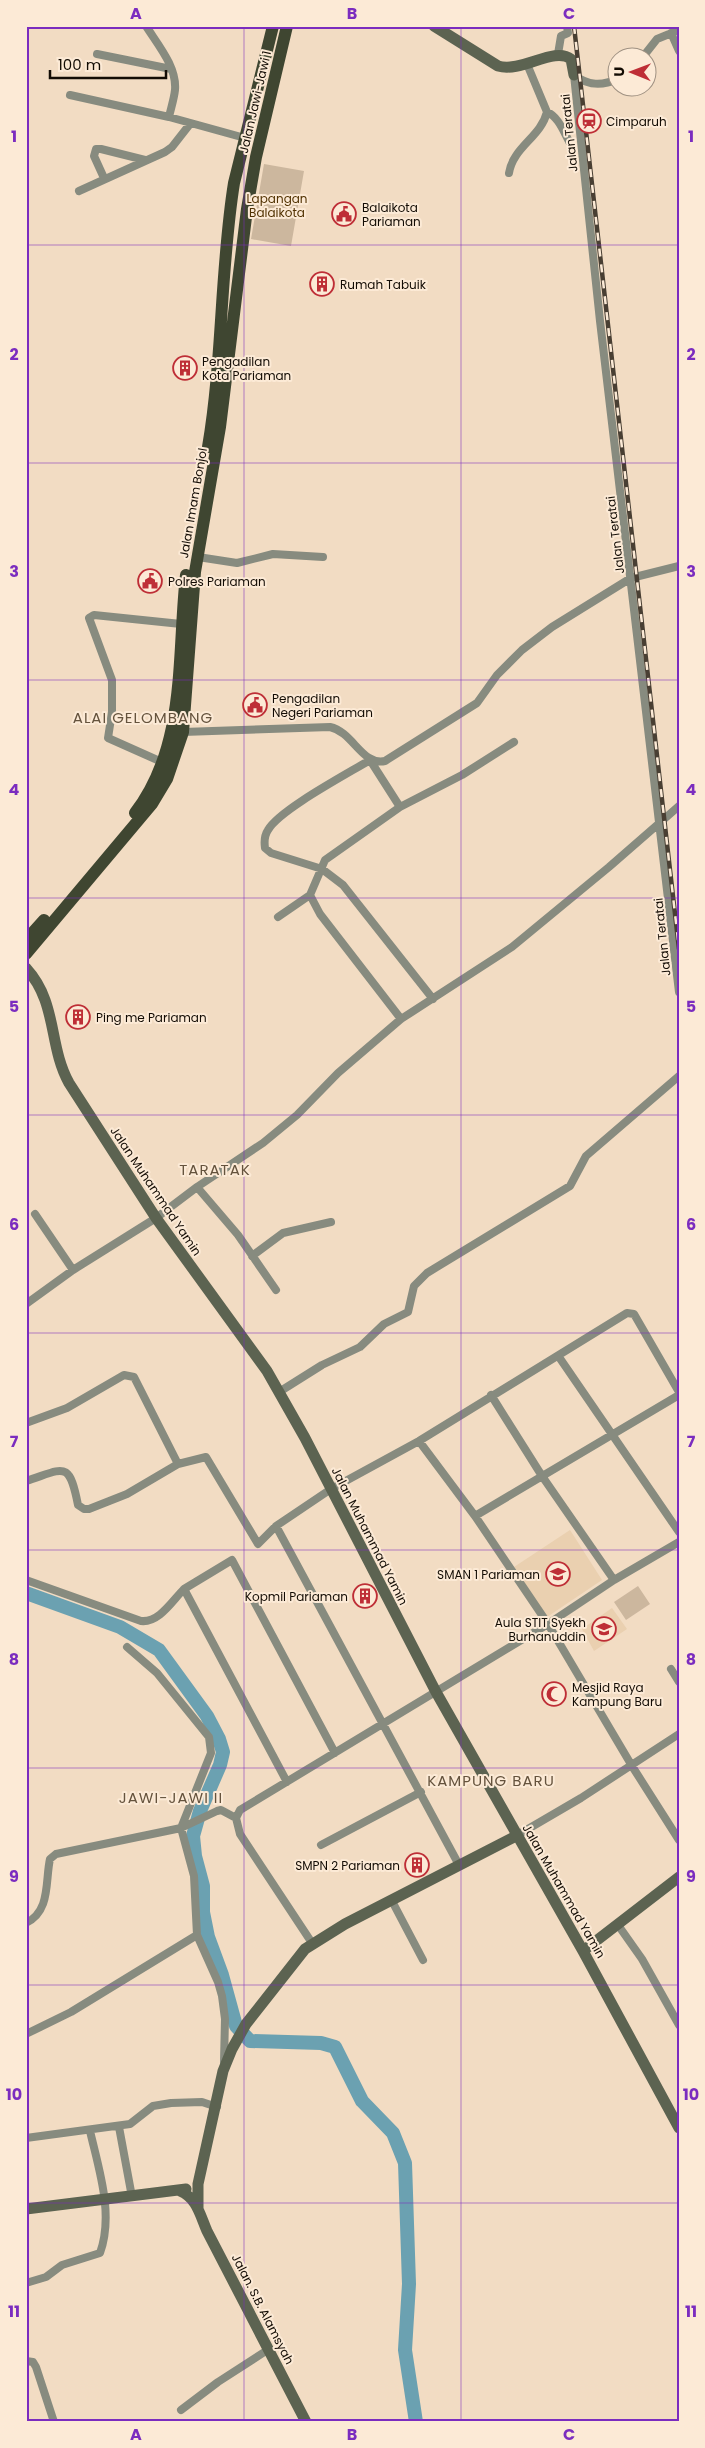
<svg xmlns="http://www.w3.org/2000/svg" width="705" height="2448" font-family="Poppins,sans-serif">
<style>
.built{fill:#ead0b0}
.green{fill:#ccb79e}
.lines{fill:none;stroke-linecap:round;stroke-linejoin:round}
.river{stroke:#6ba1b1;stroke-width:14}
.street{stroke:#878b7f;stroke-width:8}
.secondary{stroke:#5c6351;stroke-width:11}
.primary{stroke:#3f4631;stroke-width:12}
.rail-casing{stroke:#493f33;stroke-width:4.5}
.rail{stroke:#fcead6;stroke-width:2.5;stroke-dasharray:8;stroke-linecap:butt}
.grid{fill:none;stroke:#7b2cbf;stroke-width:1;stroke-opacity:0.55}
.labels{text-anchor:middle;dominant-baseline:central;stroke-width:4;stroke-linejoin:round;paint-order:stroke}
.street-label{font-size:12px;fill:#130c04;stroke:#fcead6}
.poi-label{font-size:12px;fill:#130c04;stroke:#fcead6;text-anchor:start}
.park-label{font-size:12px;fill:#513202;stroke:#fcead6}
.quarter-label{font-size:15px;letter-spacing:1px;fill:#65533d;stroke:#fcead6}
.neatline{fill:none;stroke:#7b2cbf;stroke-width:2}
.grid-label{font-size:16px;text-anchor:middle;font-weight:bold;fill:#7b2cbf}
</style>
<rect width="100%" height="100%" fill="#f2dcc3"/>
<path class="built" d="M570 1530 602 1580 547 1617 514 1567Z
M612 1608 627 1629 594 1651 582 1629Z"/>
<path class="green" d="M264 164 304 171 291 246 251 239Z
M638 1586 650 1604 626 1620 614 1602Z"/>
<g class="lines">
<path class="river" d="M26 1593 120 1627 159 1650 207 1716 219 1739 223 1752 220 1765 200 1811 193 1836 195 1856 203 1886V1912L208 1937 222 1975 236 2026 250 2041 321 2043 335 2047 362 2101 393 2133 405 2163 409 2284 405 2350 416 2422"/>
<path class="street" d="M146 26C158 45 177 67 175 90 174 99 171 108 169 117
M671 33 679 51
M97 54 171 69
M558 54 561 36 568 33 567 26
M642 58 657 39 679 30
M574 75 600 321 679 992
M574 75C588 86 602 86 618 79
M70 95 169 117 245 138
M547 112C559 117 564 133 570 143
M509 173C513 147 541 137 547 112L527 64
M104 178 94 156 96 149H101L145 160
M79 191 165 152 172 147 190 124
M198 557 237 563 273 554 323 557
M183 732 330 727C353 732 362 766 385 761L477 703 497 675 522 650 552 627 631 578 679 566
M164 763 108 738 112 712V680L89 618 94 615 181 624
M400 807 370 760C347 774 279 810 268 830 264 836 264 841 265 848L271 853 322 869 343 885 433 999
M278 917 310 895
M401 1019 320 914 310 895 325 860 400 807 462 775 514 742
M197 1187 238 1235 276 1290
M35 1214 73 1270
M252 1256 283 1233 331 1222
M26 1304 73 1270 156 1218 197 1187 263 1143 297 1115 338 1073 401 1019 512 947 609 867 679 806
M559 1357 679 1532
M279 1392 322 1365 360 1347 384 1324 408 1312 414 1286 427 1273 570 1186 586 1156 679 1076
M491 1395 542 1476 614 1580
M26 1423 67 1408 124 1375 134 1377 178 1464
M419 1441 475 1516 548 1624 632 1766 679 1840
M26 1481C64 1469 69 1459 78 1505L84 1509H89L127 1494 178 1464 206 1457 258 1544 276 1526 331 1489 419 1441 627 1313 634 1314 679 1392
M475 1516 679 1395
M276 1526 459 1865
M26 1580 141 1621C159 1623 172 1601 184 1589
M127 1647 157 1673 209 1737 211 1753 181 1828 194 1876 197 1935 218 1982 222 1996 225 2019 224 2062
M671 1669 679 1682
M287 1782 184 1589 232 1560 335 1753
M516 1836 581 1798 679 1734
M321 1845 421 1792
M392 1901 423 1960
M26 1923C51 1911 45 1881 50 1859L56 1854 181 1828 217 1811 221 1810 236 1818
M618 1925 642 1959 679 2025
M312 1943 240 1834 236 1818 240 1810 548 1624 614 1580 679 1542
M26 2034 71 2012 197 1935
M119 2127 132 2197
M26 2138 130 2124 153 2106 171 2103 202 2102 217 2107
M26 2283 46 2277 62 2265 100 2253C114 2214 99 2170 90 2131
M26 2361 33 2362 36 2367 54 2422
M181 2410 218 2382 269 2349"/>
<path class="secondary" d="M434 26 498 66C522 73 554 46 571 59L574 75
M26 968C58 1003 48 1045 69 1083L156 1218 267 1371 305 1438 436 1692 583 1951 679 2128
M583 1951 679 1877
M180 2191C197 2198 200 2215 207 2231L306 2422
M26 2209 186 2189
M198 2209V2184L223 2071 232 2049 246 2024 305 1949 345 1924 516 1836"/>
<path class="primary" d="M208 447C223 359 220 270 234 183L273 26
M135 813C187 745 177 656 186 575
M26 940 44 920
M26 954 152 804 167 779 183 732 195 572 220 427 247 209 256 157 287 26"/>
<g class="rail-casing">
<path id="rail" d="M574 26 679 949"/>
</g>
<use href="#rail" class="rail"/>
</g>
<path class="grid" d="M244 26V2422M461 26V2422M26 245H679M26 463H679M26 680H679M26 898H679M26 1115H679M26 1333H679M26 1550H679M26 1768H679M26 1985H679M26 2203H679"/>
<defs>
<g id="station-ring" transform="scale(1.25)"><circle r="9.5" fill="#fcead6" stroke="#be2e36" stroke-width="1.5"/><path d="M-3-6H3Q5-6 5-4V2Q5 4 3 4L4.5 6H3L1.5 4h-3L-3 6H-4.5L-3 4Q-5 4-5 2V-4Q-5-6-3-6ZM-3.5-4v3h7v-3ZM-3.5 1v1.5H-2V1ZM2 1v1.5H3.5V1Z" fill="#be2e36"/></g>
<g id="civic-ring" transform="scale(1.25)"><circle r="9.5" fill="#fcead6" stroke="#be2e36" stroke-width="1.5"/><path d="M-.6-6.5H3V-4.5H.6V-3L4-1V1h2V6H-6V1h2V-1L-.6-3ZM-1.2 2.5V6h2.4V2.5Z" fill="#be2e36"/></g>
<g id="building-ring" transform="scale(1.25)"><circle r="9.5" fill="#fcead6" stroke="#be2e36" stroke-width="1.5"/><path d="M-4-6H4V6H1V3H-1V6H-4ZM-2.5-4.3h1.7v1.8h-1.7ZM.8-4.3h1.7v1.8H.8ZM-2.5-1h1.7V.8h-1.7ZM.8-1h1.7V.8H.8Z" fill="#be2e36"/></g>
<g id="school-ring" transform="scale(1.25)"><circle r="9.5" fill="#fcead6" stroke="#be2e36" stroke-width="1.5"/><path d="M0-5L7-2L0 1L-7-2ZM-4 1L0 2.5L4 1V4Q0 6-4 4Z" fill="#be2e36"/></g>
<g id="university-ring" transform="scale(1.25)"><circle r="9.5" fill="#fcead6" stroke="#be2e36" stroke-width="1.5"/><path d="M0-5L7-2L0 1L-7-2ZM-4 1L0 2.5L4 1V4Q0 6-4 4Z" fill="#be2e36"/></g>
<g id="mosque-ring" transform="scale(1.25)"><circle r="9.5" fill="#fcead6" stroke="#be2e36" stroke-width="1.5"/><path d="M3.5-4.9A6 6 0 1 0 3.5 4.9A5 5 0 1 1 3.5-4.9Z" fill="#be2e36"/></g>
</defs>
<g fill-rule="evenodd">
<use href="#station-ring" x="589" y="121"/>
<use href="#civic-ring" x="344" y="214"/>
<use href="#building-ring" x="322" y="284"/>
<use href="#building-ring" x="185" y="368"/>
<use href="#civic-ring" x="150" y="581"/>
<use href="#civic-ring" x="255" y="705"/>
<use href="#building-ring" x="78" y="1017"/>
<use href="#school-ring" x="558" y="1574"/>
<use href="#building-ring" x="365" y="1596"/>
<use href="#university-ring" x="604" y="1629"/>
<use href="#mosque-ring" x="554" y="1694"/>
<use href="#building-ring" x="417" y="1865"/>
</g>
<g class="labels">
<g class="street-label">
<text transform="translate(255 102) rotate(-77)">Jalan Jawi-Jawi 1</text>
<text transform="translate(569 133) rotate(-96)">Jalan Teratai</text>
<text transform="translate(193 503) rotate(-80)">Jalan Imam Bonjol</text>
<text transform="translate(615 535) rotate(-97)">Jalan Teratai</text>
<text transform="translate(662 937) rotate(-96)">Jalan Teratai</text>
<text transform="translate(156 1191) rotate(56)">Jalan Muhammad Yamin</text>
<text transform="translate(370 1536) rotate(63)">Jalan Muhammad Yamin</text>
<text transform="translate(564 1891) rotate(60)">Jalan Muhammad Yamin</text>
<text transform="translate(263 2309) rotate(63)">Jalan. S.B. Alamsyah</text>
</g>
<g class="poi-label">
<text x="606" y="121">Cimparuh</text>
<text x="362" y="207">Balaikota<tspan x="362" dy="14">Pariaman</tspan></text>
<text x="340" y="284">Rumah Tabuik</text>
<text x="202" y="361">Pengadilan<tspan x="202" dy="14">Kota Pariaman</tspan></text>
<text x="168" y="581">Polres Pariaman</text>
<text x="272" y="698">Pengadilan<tspan x="272" dy="14">Negeri Pariaman</tspan></text>
<text x="96" y="1017">Ping me Pariaman</text>
<text x="540" y="1574" text-anchor="end">SMAN 1 Pariaman</text>
<text x="348" y="1596" text-anchor="end">Kopmil Pariaman</text>
<text x="586" y="1622" text-anchor="end">Aula STIT Syekh<tspan x="586" dy="14">Burhanuddin</tspan></text>
<text x="572" y="1687">Mesjid Raya<tspan x="572" dy="14">Kampung Baru</tspan></text>
<text x="400" y="1865" text-anchor="end">SMPN 2 Pariaman</text>
</g>
<g class="park-label">
<text x="277" y="198">Lapangan<tspan x="277" dy="14">Balaikota</tspan></text>
</g>
<g class="quarter-label">
<text x="143" y="717">ALAI GELOMBANG</text>
<text x="215" y="1169">TARATAK</text>
<text x="491" y="1780">KAMPUNG BARU</text>
<text x="171" y="1797">JAWI-JAWI II</text>
</g>
</g>
<rect width="705" height="2448" fill="none" stroke="#fcead6" stroke-width="55"/>
<g transform="translate(632 72) rotate(271)"><circle r="24" fill="#fcead6" stroke="#9f9182"/>
<path d="M0-4L9 19L0 12L-9 19Z" fill="#be2e36"/>
<text y="-8" font-size="14" font-weight="bold" text-anchor="middle" fill="#130c04">U</text>
</g>
<path d="M50 70v8h116v-8" fill="none" stroke="#130c04" stroke-width="2.5"/>
<text x="58" y="70" font-size="15" fill="#130c04" stroke="#fcead6" stroke-width="4" paint-order="stroke">100 m</text>
<rect x="28" y="28" width="650" height="2392" class="neatline"/>
<g class="grid-label">
<text x="136" y="19">A</text>
<text x="352" y="19">B</text>
<text x="569" y="19">C</text>
<text x="14" y="142">1</text>
<text x="691" y="142">1</text>
<text x="14" y="360">2</text>
<text x="691" y="360">2</text>
<text x="14" y="577">3</text>
<text x="691" y="577">3</text>
<text x="14" y="795">4</text>
<text x="691" y="795">4</text>
<text x="14" y="1012">5</text>
<text x="691" y="1012">5</text>
<text x="14" y="1230">6</text>
<text x="691" y="1230">6</text>
<text x="14" y="1447">7</text>
<text x="691" y="1447">7</text>
<text x="14" y="1665">8</text>
<text x="691" y="1665">8</text>
<text x="14" y="1882">9</text>
<text x="691" y="1882">9</text>
<text x="14" y="2100">10</text>
<text x="691" y="2100">10</text>
<text x="14" y="2317">11</text>
<text x="691" y="2317">11</text>
<text x="136" y="2440">A</text>
<text x="352" y="2440">B</text>
<text x="569" y="2440">C</text>
</g>
</svg>
